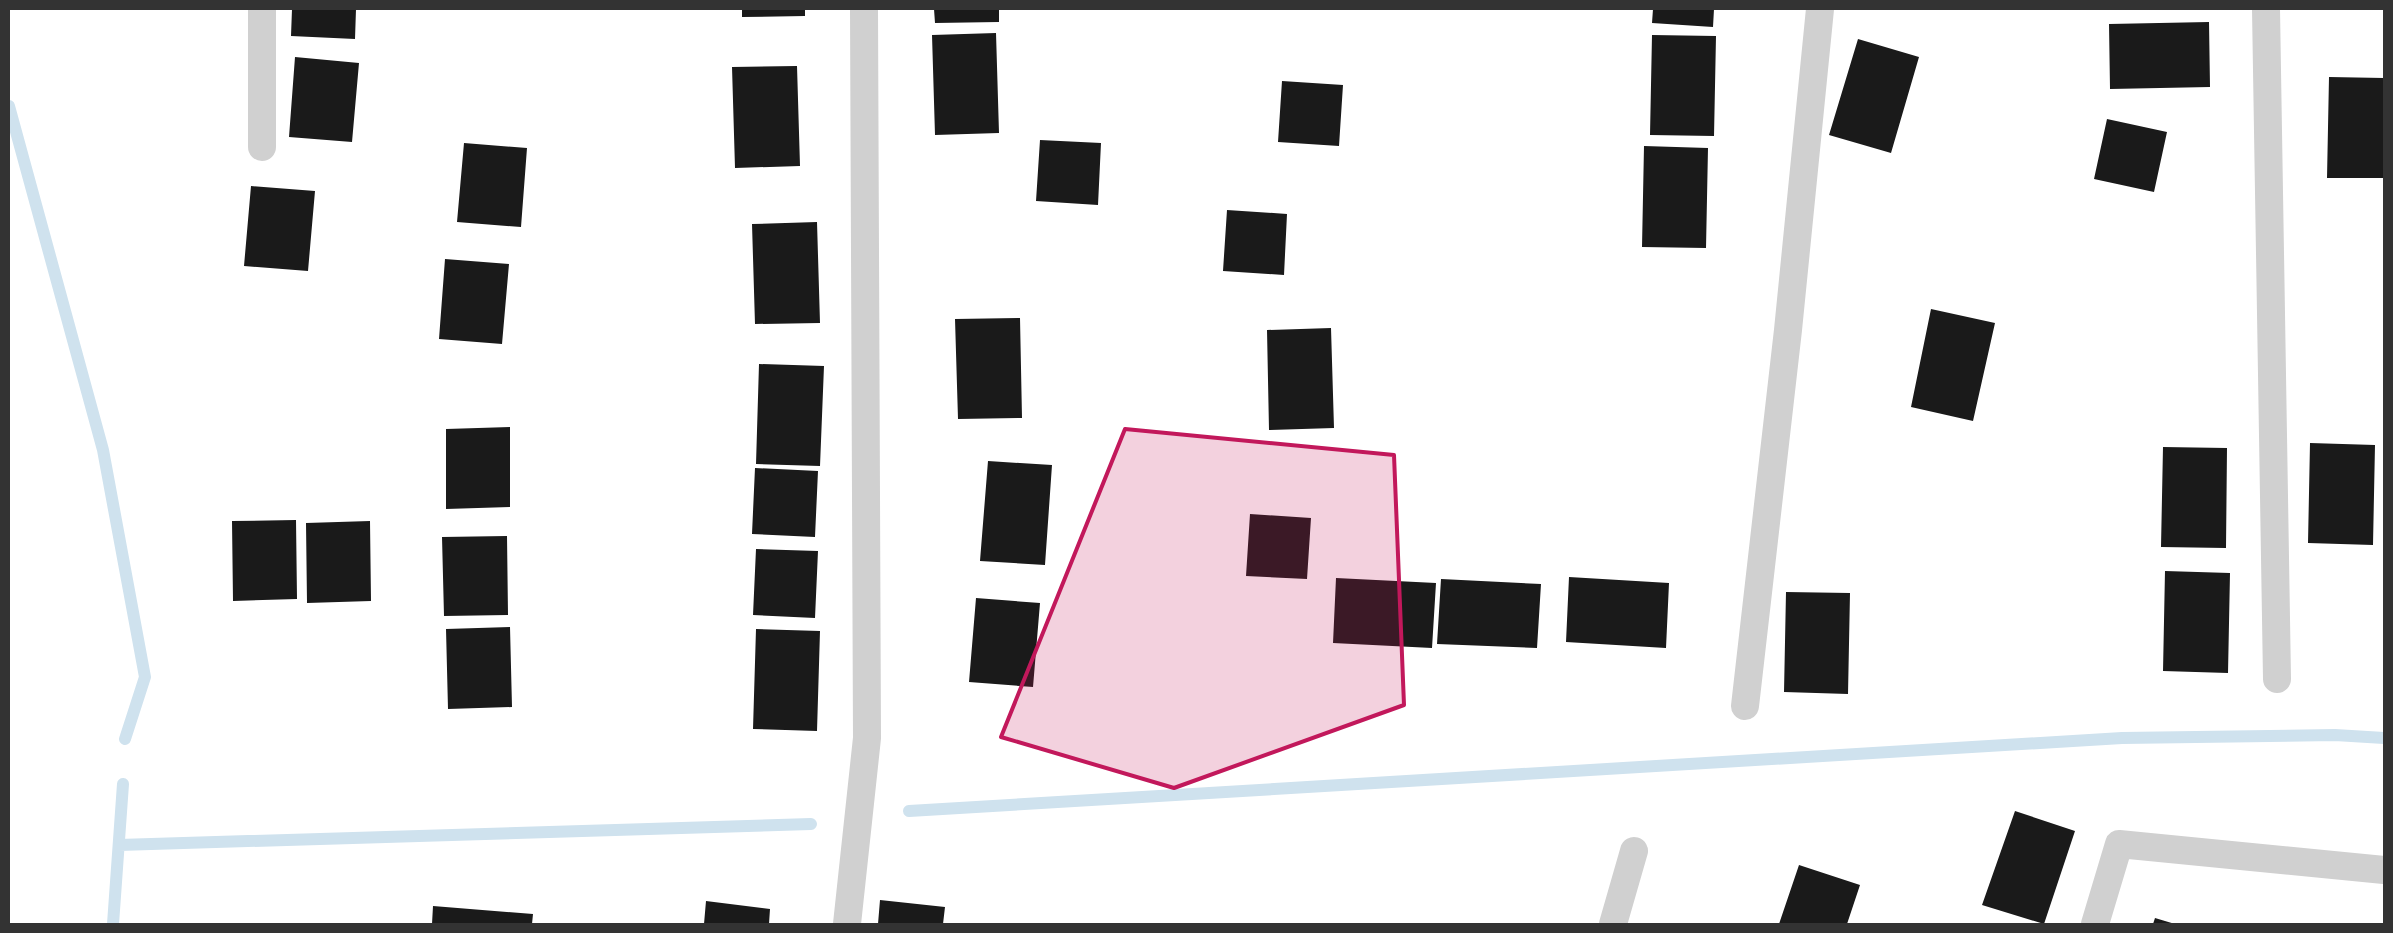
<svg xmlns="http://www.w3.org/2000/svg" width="2393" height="933" font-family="Roboto,sans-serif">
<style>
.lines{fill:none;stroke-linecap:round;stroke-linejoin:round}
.stream{stroke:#cfe2ee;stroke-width:12}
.building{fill:#1a1a1a}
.minor{stroke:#d0d0d0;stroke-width:28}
.marked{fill:#c2185b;fill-opacity:0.2;stroke:#c2185b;stroke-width:4;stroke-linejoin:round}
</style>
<rect width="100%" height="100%" fill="#fff"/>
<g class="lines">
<path class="stream" d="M9 106 103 450 145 677 125 739
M909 811 2122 738 2335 735 2384 738
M119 845 811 824
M113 924 123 784"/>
</g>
<path class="building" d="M292 9H356L355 39 291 36Z
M742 9H805V16L742 17Z
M934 9H999V22L935 23Z
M1653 9H1714L1713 27 1652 23Z
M2209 22 2210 87 2110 89 2109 24Z
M996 33 999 133 935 135 932 35Z
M1652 35 1716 36 1714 136 1650 135Z
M1858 39 1919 57 1891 153 1829 135Z
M295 57 359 63 352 142 289 137Z
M797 66 800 166 735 168 732 67Z
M2329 77 2384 78V178H2327Z
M1282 81 1343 85 1339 146 1278 142Z
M2107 119 2167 132 2154 192 2094 179Z
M1040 140 1101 143 1098 205 1036 201Z
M464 143 527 148 521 227 457 222Z
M1644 146 1708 148 1706 248 1642 247Z
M251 186 315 191 308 271 244 266Z
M1227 210 1287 214 1284 275 1223 271Z
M817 222 820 323 755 324 752 224Z
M445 259 509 264 502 344 439 339Z
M1931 309 1995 323 1973 421 1911 407Z
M1020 318 1022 418 958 419 955 319Z
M1331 328 1334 428 1269 430 1267 330Z
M759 364 824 366 820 466 756 464Z
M510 427V507L446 509V429Z
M2310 443 2375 445 2373 545 2308 543Z
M2163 447 2227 448 2226 548 2161 547Z
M988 461 1052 465 1045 565 980 561Z
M755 468 818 471 815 537 752 534Z
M1250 514 1311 518 1307 579 1246 576Z
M296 520 297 599 233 601 232 521Z
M370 521 371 601 307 603 306 523Z
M507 536 508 615 444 616 442 537Z
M756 549 818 551 815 618 753 615Z
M2165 571 2230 573 2228 673 2163 671Z
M1569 577 1669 583 1666 648 1566 642Z
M1336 578 1436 583 1432 648 1333 643Z
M1441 579 1541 584 1537 648 1437 644Z
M1786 592 1850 593 1848 694 1784 692Z
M976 598 1040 603 1033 687 969 682Z
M510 627 512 707 448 709 446 629Z
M756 629 820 631 817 731 753 729Z
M2015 811 2075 831 2044 924 1982 905Z
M1799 865 1860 885 1847 924H1779Z
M880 900 945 907 943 924H878Z
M706 901 770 909 769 924H704Z
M433 906 533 914 532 924H432Z
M2155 918 2175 924H2153Z"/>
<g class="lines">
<path class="minor" d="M2266 9 2277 679
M262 147V9
M1745 706 1788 330 1820 9
M847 924 867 738 864 9
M1613 924 1634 851
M2095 924 2119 844 2384 870"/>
</g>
<path class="marked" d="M1125 429 1394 455 1404 705 1174 788 1001 737Z"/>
<rect width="2393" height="933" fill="none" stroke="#333333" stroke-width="20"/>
</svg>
